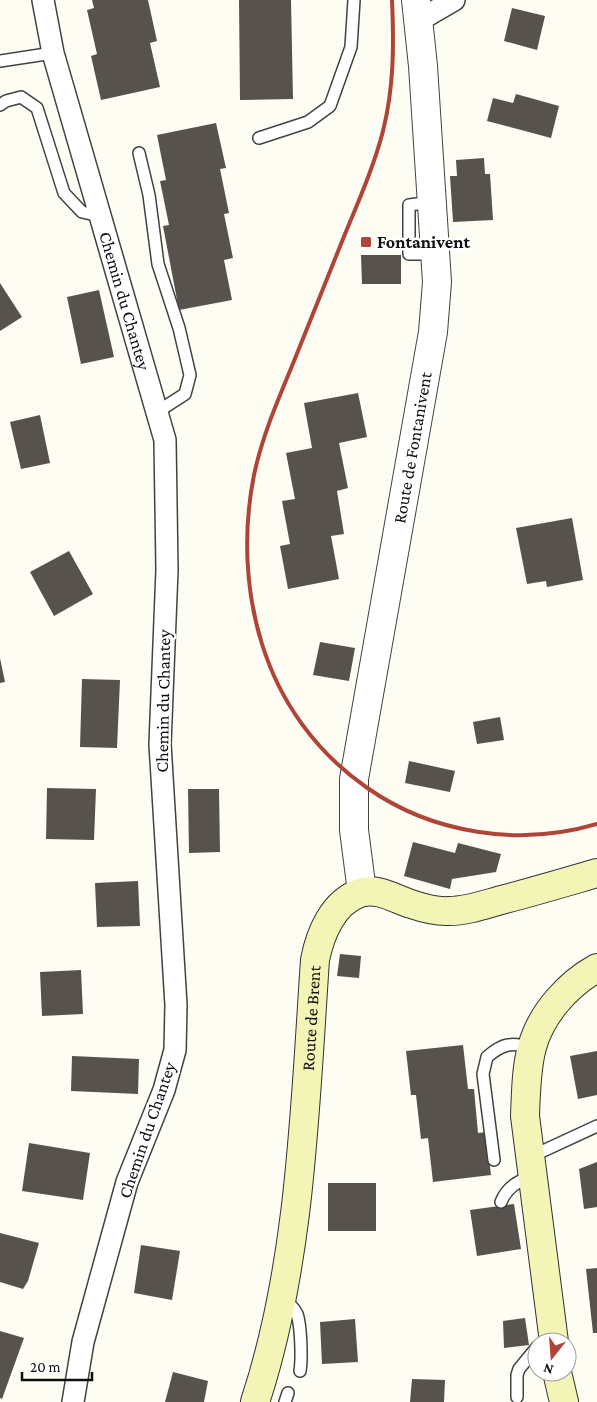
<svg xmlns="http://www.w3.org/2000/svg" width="597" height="1402" font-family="'Crimson Pro',serif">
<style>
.building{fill:#57524d}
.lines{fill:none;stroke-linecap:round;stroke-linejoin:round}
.service-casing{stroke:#424242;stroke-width:14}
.minor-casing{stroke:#424242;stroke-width:24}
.tertiary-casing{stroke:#424242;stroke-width:30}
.secondary-casing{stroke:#313131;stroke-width:30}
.service{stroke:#fff;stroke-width:11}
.minor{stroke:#fff;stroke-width:21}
.tertiary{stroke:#fff;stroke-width:28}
.secondary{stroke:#f2f5b6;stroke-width:28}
.rail{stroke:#af4538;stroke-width:4}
.poi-dot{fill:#af4538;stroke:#fff;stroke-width:2}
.labels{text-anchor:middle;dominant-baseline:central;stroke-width:5;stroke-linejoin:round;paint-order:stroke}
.poi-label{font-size:18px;font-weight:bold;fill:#0f0f0f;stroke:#fff;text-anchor:start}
.street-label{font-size:18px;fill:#0f0f0f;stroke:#fff}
</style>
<rect width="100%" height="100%" fill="#fdfdf3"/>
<path class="building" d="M92 0H148L157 41 150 43 160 87 101 100 91 56 97 54 87 10 94 8Z
M239 0H291L293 99 240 100Z
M512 8 545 16 537 50 504 41Z
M516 94 559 106 551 138 487 121 493 98 513 103Z
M216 123 226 168 220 169 229 213 224 214 233 258 224 260 232 300 179 310 163 226 169 225 160 181 166 180 157 135Z
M484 158 485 174H490L493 220 453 222 450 176H457L456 160Z
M361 255H401V284H362Z
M0 283 22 317 0 331Z
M99 290 114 357 81 364 67 297Z
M358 393 367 437 339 443 348 488 337 491 344 534 331 536 339 579 288 589 280 546 290 544 282 501 295 499 286 453 312 448 304 403Z
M40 415 50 463 21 469 10 422Z
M572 518 583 580 547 587 546 581 527 584 516 528Z
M69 551 93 594 54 616 30 572Z
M320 642 355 648 349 681 313 675Z
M0 658 5 682 0 683Z
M82 679 120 680 117 748 80 747Z
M500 717 504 740 477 744 473 722Z
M409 761 455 771 450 792 405 783Z
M47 788 96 789 94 840 46 839Z
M188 789H219L220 852 189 853Z
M413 842 455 853 458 843 501 854 496 872 452 879 450 889 404 876Z
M138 881 140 926 97 927 95 883Z
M340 954 361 956 359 978 337 976Z
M81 970 83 1014 42 1016 40 972Z
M463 1045 468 1089H474L478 1133 486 1132 491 1175 433 1182 428 1138 421 1139 416 1095H411L406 1051Z
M597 1051V1095L578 1099 570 1056Z
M72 1056 139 1059 138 1094 71 1091Z
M29 1143 90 1153 83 1200 22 1191Z
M597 1162V1207L584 1209 579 1169Z
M328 1183H376V1231H328Z
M514 1204 521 1249 477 1256 470 1210Z
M0 1233 39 1243 28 1281 23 1289 0 1282Z
M141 1245 180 1251 172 1300 134 1293Z
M597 1268V1333H593L586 1269Z
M525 1318 529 1345 504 1348 503 1321Z
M355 1319 358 1362 322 1364 320 1322Z
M0 1331 24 1338 2 1399 0 1398Z
M173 1372 208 1381 204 1402H165Z
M412 1379 445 1380 444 1402H410Z"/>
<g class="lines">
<g class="service-casing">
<path id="service" d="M0 61 53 53
M0 105 6 101 21 97 37 108 64 193 82 212 100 216
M259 138 308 122 330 106 351 47 354 0
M139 153 149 195 158 264 179 328 190 375 185 394 157 412
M432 202 409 205V254H435
M529 1155 543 1151 597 1126
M494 1160 483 1074 487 1057C503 1043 512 1042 532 1048
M501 1202C507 1187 518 1181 533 1176
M282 1300C288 1303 294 1307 297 1314 301 1325 302 1359 300 1371
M517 1397V1375L519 1369 537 1347
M285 1402 288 1393"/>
</g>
<g class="minor-casing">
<g id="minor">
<path id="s1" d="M43 0 53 53 165 440 167 570 160 744 176 1005 175 1050 164 1090 127 1182 83 1342 73 1402"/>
<path d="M418 21 454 0"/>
</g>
</g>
<g class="tertiary-casing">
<g id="tertiary">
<path id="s2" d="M362 892 354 830V779L433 332 437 282 423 66 416 0"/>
</g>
</g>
<g class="secondary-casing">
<g id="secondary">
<path d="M554 1342 525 1116C526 1093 526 1069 532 1047 541 1014 568 984 597 968"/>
<path d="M557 1372 564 1402"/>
<path id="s3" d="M255 1402C301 1263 305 1105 315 960 320 934 333 902 360 893 377 887 395 899 411 904 423 908 436 912 449 911 468 911 486 904 505 899 536 891 566 882 597 873"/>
</g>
</g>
<use href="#service" class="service"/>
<use href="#minor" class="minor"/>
<use href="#tertiary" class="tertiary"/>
<use href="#secondary" class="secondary"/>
<path class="rail" d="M392 0C394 45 394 87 383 131 374 166 359 200 345 234 327 278 310 322 292 366 277 402 262 437 254 475 243 530 245 590 262 644 280 702 316 752 366 787 432 834 520 847 597 824"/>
</g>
<rect class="poi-dot" x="360" y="236" width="12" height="12" rx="2.5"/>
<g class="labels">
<g class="poi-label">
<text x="377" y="242">Fontanivent</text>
</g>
<g class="street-label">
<text stroke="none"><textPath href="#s1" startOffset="312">Chemin du Chantey</textPath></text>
<text stroke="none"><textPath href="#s2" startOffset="450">Route de Fontanivent</textPath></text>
<text transform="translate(163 701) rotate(-89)">Chemin du Chantey</text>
<text stroke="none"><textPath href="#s3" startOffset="389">Route de Brent</textPath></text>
<text transform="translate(147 1130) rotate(-71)">Chemin du Chantey</text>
</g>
</g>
<g transform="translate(552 1357) rotate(197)"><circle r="24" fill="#ffffff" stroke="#9f9f9f"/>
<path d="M0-4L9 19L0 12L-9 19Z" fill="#af4538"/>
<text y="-8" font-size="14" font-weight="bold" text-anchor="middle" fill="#0f0f0f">N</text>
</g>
<path d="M22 1372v8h70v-8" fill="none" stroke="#0f0f0f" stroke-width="2.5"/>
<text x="30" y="1372" font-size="15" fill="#0f0f0f" stroke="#ffffff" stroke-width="4" paint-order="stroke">20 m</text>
</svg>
